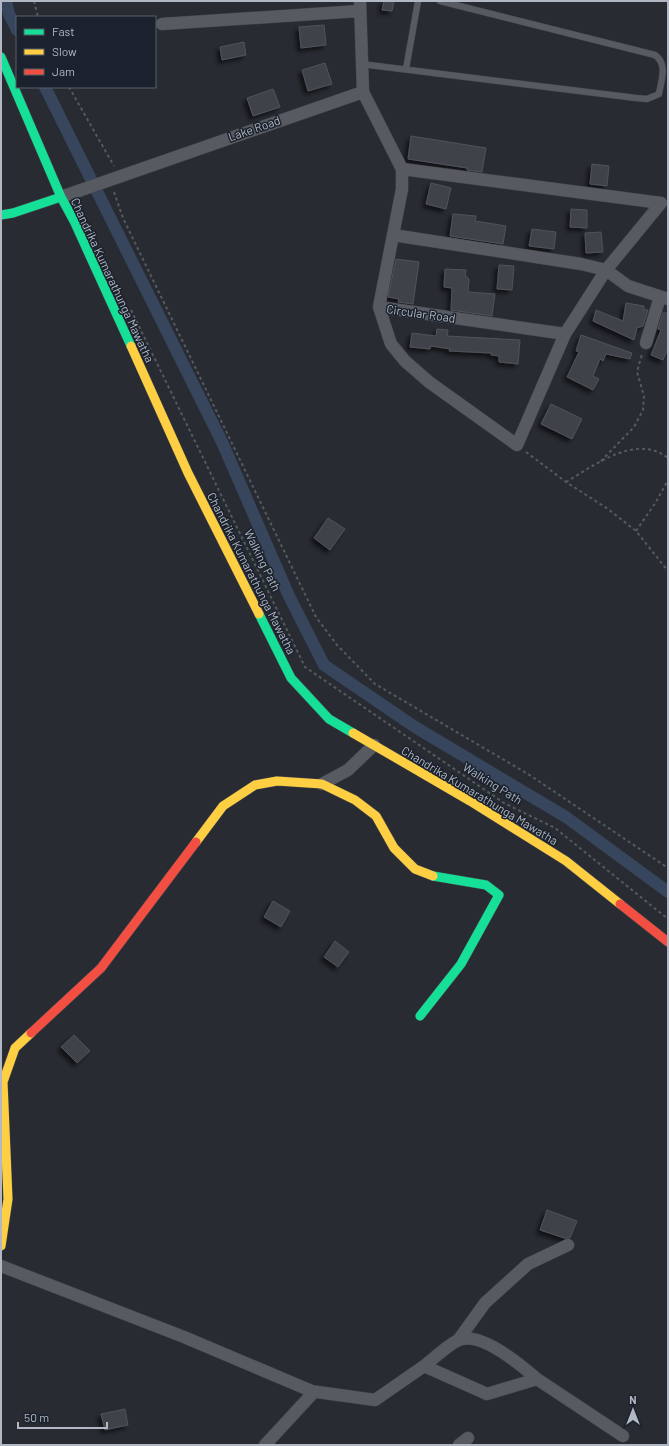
<svg xmlns="http://www.w3.org/2000/svg" width="669" height="1446" font-family="Barlow,sans-serif">
<style>
.lines{fill:none;stroke-linecap:round;stroke-linejoin:round}
.canal{stroke:#37465c;stroke-width:12}
.building{fill:#404349;stroke:#4f535a;filter:url(#shadow)}
.lane-casing{stroke:#44474c;stroke-width:7}
.street-casing{stroke:#44474c;stroke-width:13}
.fast-casing{stroke:#44474c;stroke-width:10}
.slow-casing{stroke:#44474c;stroke-width:10}
.jam-casing{stroke:#44474c;stroke-width:10}
.path{stroke:#555a5f;stroke-width:2;stroke-dasharray:3 3;stroke-linecap:butt}
.lane{stroke:#575a61;stroke-width:6}
.street{stroke:#575a61;stroke-width:12}
.fast{stroke:#16e098;stroke-width:9}
.slow{stroke:#ffcf43;stroke-width:9}
.jam{stroke:#f24e42;stroke-width:9}
.labels{text-anchor:middle;dominant-baseline:central;stroke-width:3;stroke-linejoin:round;paint-order:stroke}
.street-label{font-size:12px;fill:#b1b8c4;stroke:#1b222d}
</style>
<defs>
<filter id="shadow"><feDropShadow dx="-3.5" dy="3.5" stdDeviation="2" flood-color="#0009"/></filter>
</defs>
<rect width="100%" height="100%" fill="#282c32"/>
<g class="lines">
<path class="canal" d="M6 1 9 14 17 30
M45 87 222 442 289 596 324 665 415 727 566 817 668 892"/>
</g>
<path class="building" d="M384 1H394L392 11 382 10Z
M324 25 326 45 301 48 299 27Z
M244 42 246 55 222 60 220 47Z
M325 63 332 84 308 91 302 70Z
M273 89 280 107 253 116 247 98Z
M411 136 486 148 482 172 467 170V168L408 159Z
M592 164 609 166 607 186 590 184Z
M431 183 451 188 446 209 426 204Z
M571 209 587 210V228L570 227Z
M453 214 476 216 475 221 506 226 503 244 450 236Z
M532 229 556 232 554 249 529 246Z
M601 232 603 252 586 253 585 233Z
M396 259 419 262 413 304 398 302 399 299 388 297Z
M499 265 514 266 512 290 497 289Z
M445 269 466 270 465 275 469 279 468 292 495 294 492 316 451 310 452 288 444 287Z
M626 303 644 306V310H648L643 326 637 328 634 340 593 321 596 310 623 321Z
M663 313H668V348L663 360 651 355 661 330 658 329Z
M437 329 448 330 447 336 520 340 518 364 499 362V356L491 355V353L449 351 450 349 431 346 430 349 410 347 412 333 436 336Z
M581 335 632 353 630 359 606 354 603 361 600 359 593 376 599 379 593 390 567 377 579 352 576 351Z
M551 404 582 419 572 439 541 424Z
M328 518 345 529 330 550 314 538Z
M273 901 290 911 281 927 264 917Z
M335 941 349 952 338 967 324 957Z
M74 1035 90 1051 77 1063 61 1047Z
M547 1210 577 1221 570 1238H564L540 1230Z
M125 1409 128 1425 105 1430 101 1414Z"/>
<g class="lines">
<g class="lane-casing">
<path id="lane" d="M361 64 636 98 647 99 659 94C661 81 668 64 655 55L440 1
M406 69 418 1"/>
</g>
<g class="street-casing">
<path id="street" d="M360 1 363 92 402 169V189L379 307 565 334 606 270 628 286 668 299
M162 24 359 11
M61 197 363 92
M393 235 581 264 606 270 661 203 402 169
M379 307 391 344 405 361 429 382 517 445 565 334
M646 343 660 297
M322 784 348 770 374 745
M1 1266 184 1337 314 1392 265 1445
M459 1339 485 1303 528 1264 568 1245
M424 1366C432 1360 450 1343 459 1340 481 1331 521 1365 537 1379
M310 1391 375 1400 424 1366 487 1394 537 1379 623 1436
M459 1445 468 1438"/>
</g>
<g class="fast-casing">
<path id="fast" d="M1 57 61 197 74 221 131 346
M1 215 13 213 61 197
M259 614 291 678 329 719 353 733
M420 1016 461 964 499 895 486 885 433 876"/>
</g>
<g class="slow-casing">
<path id="slow" d="M131 346 188 473 259 614
M353 733 470 801 566 861 620 904
M196 842 223 806 255 785 277 781 322 784 355 800 376 816 394 848 415 869 433 876
M1 1246 8 1199 3 1082 15 1048 31 1033"/>
</g>
<g class="jam-casing">
<path id="jam" d="M620 904 668 942
M31 1033 101 968 196 842"/>
</g>
<path class="path" d="M34 1 38 17
M69 87 114 166
M114 192 123 218 316 617 337 645 375 684 528 774 668 868
M131 310 305 667 504 803 555 828 668 919
M526 452 566 482 608 509 636 531 668 571
M601 461 634 427 643 410 644 396 637 372 642 354
M566 482C595 465 636 433 668 458
M636 531 656 502 668 480"/>
<use href="#lane" class="lane"/>
<use href="#street" class="street"/>
<use href="#fast" class="fast"/>
<use href="#slow" class="slow"/>
<use href="#jam" class="jam"/>
</g>
<g class="labels">
<g class="street-label">
<text transform="translate(254 128) rotate(-19)">Lake Road</text>
<text transform="translate(113 280) rotate(65)">Chandrika Kumarathunga Mawatha</text>
<text transform="translate(421 313) rotate(8)">Circular Road</text>
<text transform="translate(263 560) rotate(64)">Walking Path</text>
<text transform="translate(252 573) rotate(63)">Chandrika Kumarathunga Mawatha</text>
<text transform="translate(493 783) rotate(32)">Walking Path</text>
<text transform="translate(480 795) rotate(31)">Chandrika Kumarathunga Mawatha</text>
</g>
</g>
<rect width="669" height="1446" fill="none" stroke="#b1b8c4" stroke-width="4"/>
<rect x="16" y="16" width="140" height="72" fill="#1b222d" stroke="#575e69"/>
<rect x="24" y="29" width="20" height="6" fill="#16e098" stroke="#575e69"/>
<text x="52" y="36" font-size="12" fill="#b1b8c4">Fast</text>
<rect x="24" y="49" width="20" height="6" fill="#ffcf43" stroke="#575e69"/>
<text x="52" y="56" font-size="12" fill="#b1b8c4">Slow</text>
<rect x="24" y="69" width="20" height="6" fill="#f24e42" stroke="#575e69"/>
<text x="52" y="76" font-size="12" fill="#b1b8c4">Jam</text>
<g transform="translate(633 1410)" stroke="#1b222d" stroke-width="3" paint-order="stroke">
<path d="M0-3L7 15L0 10L-7 15Z" fill="#b1b8c4"/>
<text y="-6" font-size="11" font-weight="bold" text-anchor="middle" fill="#b1b8c4">N</text>
</g>
<path d="M18 1422v6h89v-6" fill="none" stroke="#b1b8c4" stroke-width="2"/>
<text x="24" y="1422" font-size="12" fill="#b1b8c4" stroke="#1b222d" stroke-width="3" paint-order="stroke">50 m</text>
</svg>
